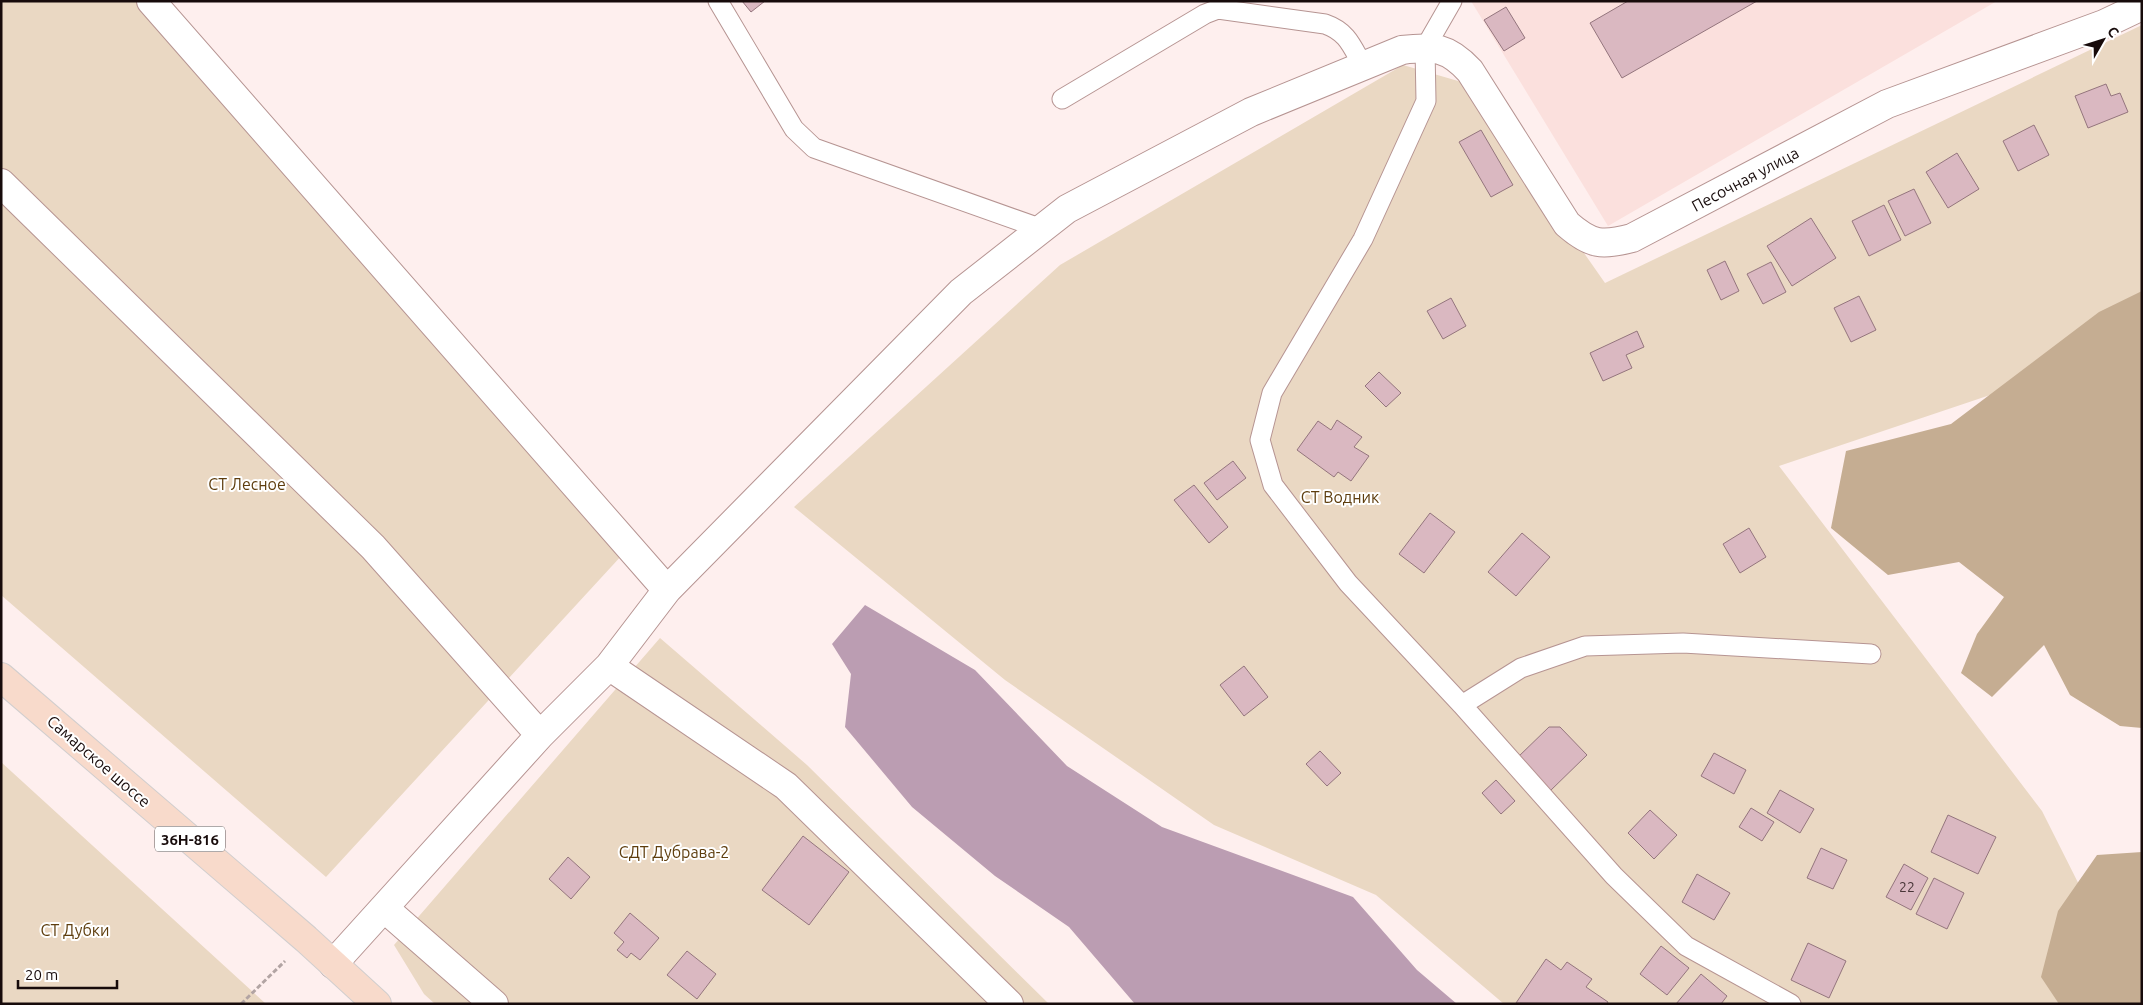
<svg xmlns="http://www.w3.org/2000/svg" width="2143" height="1005" font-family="Ubuntu,sans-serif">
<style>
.built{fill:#fbe0dd}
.green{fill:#ead8c3}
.forest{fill:#c5ad92}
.water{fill:#bb9db2}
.building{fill:#dab8c1;stroke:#94757d}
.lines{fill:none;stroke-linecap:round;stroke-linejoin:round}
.service-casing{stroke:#b69492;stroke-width:21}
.minor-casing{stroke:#b69492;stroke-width:30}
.primary-casing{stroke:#d1cece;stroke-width:30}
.path{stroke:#b2a4a3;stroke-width:3;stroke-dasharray:5 2.5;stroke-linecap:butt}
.service{stroke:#fff;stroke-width:19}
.minor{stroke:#fff;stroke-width:28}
.primary{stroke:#f8dacb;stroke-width:28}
.labels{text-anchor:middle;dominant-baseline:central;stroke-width:4;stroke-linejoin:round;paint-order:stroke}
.number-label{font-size:14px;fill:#483638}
.shield{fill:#fff;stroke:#5d5454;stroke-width:1}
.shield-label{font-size:15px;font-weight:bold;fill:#170b0b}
.street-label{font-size:16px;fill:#170b0b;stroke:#fff}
.park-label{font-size:16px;fill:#5e3d0d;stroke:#fff}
</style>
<rect width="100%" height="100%" fill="#feefee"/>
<path class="built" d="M1471 1H1997L1608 226Z"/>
<path class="green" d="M1 1H169L623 554 326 877 1 595Z
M2142 25V336L2121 351 1779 466 2042 811 2139 1004H1504L1376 895 1214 825 1005 680 794 507 1060 265 1403 65 1465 83 1605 283Z
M660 638 807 765 1049 1004H435L424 994 394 945Z
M1 762 266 1004H1Z"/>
<path class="forest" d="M2142 291V728L2120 726 2070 695 2044 645 1992 697 1961 673 1977 634 2004 597 1959 562 1888 575 1831 528 1846 451 1951 424 2099 312Z
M2142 852V1004H2059L2041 977 2058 911 2097 855Z"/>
<path class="water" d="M865 605 975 670 1067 766 1162 827 1353 897 1417 970 1457 1004H1135L1069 927 995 876 912 807 845 727 851 674 832 644Z"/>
<path class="building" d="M742 1H765L751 12Z
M1628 1H1757L1622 78 1590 23Z
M1506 7 1525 38 1504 51 1484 20Z
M2106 84 2111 96 2120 93 2128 112 2088 128 2075 96Z
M2034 125 2049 155 2018 171 2003 141Z
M1481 130 1513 185 1491 197 1459 142Z
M1957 153 1979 189 1948 208 1926 172Z
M1914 189 1931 223 1905 236 1888 201Z
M1884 205 1901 240 1869 256 1852 221Z
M1811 218 1836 258 1792 286 1767 246Z
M1725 261 1739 291 1721 300 1707 270Z
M1771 262 1786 292 1763 304 1747 274Z
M1859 296 1876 330 1851 342 1834 308Z
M1451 298 1466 326 1443 339 1427 311Z
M1637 331 1644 347 1626 355 1632 368 1603 381 1590 353Z
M1379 372 1401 393 1386 407 1365 386Z
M1337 420 1362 437 1354 447 1369 456 1351 481 1338 472 1334 477 1297 450 1318 421 1331 430Z
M1233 461 1246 478 1217 500 1204 483Z
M1194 485 1228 527 1209 543 1174 500Z
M1430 513 1455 532 1424 573 1399 554Z
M1749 528 1766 557 1740 573 1723 544Z
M1522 533 1550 557 1516 596 1488 572Z
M1244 666 1268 697 1244 716 1220 685Z
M1549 727H1560L1587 755 1549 792 1517 758Z
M1320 751 1341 773 1327 786 1306 764Z
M1714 753 1746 770 1734 794 1701 776Z
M1496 780 1515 801 1501 814 1482 793Z
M1780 790 1814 809 1800 833 1767 813Z
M1751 808 1774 822 1762 841 1739 827Z
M1650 810 1677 835 1654 859 1628 833Z
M1948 815 1996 837 1978 874 1931 852Z
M803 836 849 872 809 925 762 890Z
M1821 848 1847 860 1833 889 1807 878Z
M568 857 590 877 571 899 549 879Z
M1904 864 1928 878 1911 910 1886 897Z
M1697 874 1730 893 1714 920 1682 902Z
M1934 878 1964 893 1947 929 1916 914Z
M630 913 659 938 640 960 631 953 627 958 617 950 624 942 614 933Z
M1808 943 1846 961 1829 998 1791 980Z
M1661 946 1689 968 1667 995 1640 974Z
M687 951 716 974 697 999 667 975Z
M1546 959 1561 970 1567 962 1592 979 1586 987 1608 1002 1607 1004 1516 1003Z
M1701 974 1727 996 1721 1004H1676Z"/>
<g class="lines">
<g class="service-casing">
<path id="service" d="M718 1 794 129 814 148 1042 229
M1452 1 1425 48 1426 101 1363 239 1272 393 1260 440 1273 485 1348 583 1462 705 1614 876 1686 946 1791 1004
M1062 99 1205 14 1218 9 1325 24C1348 32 1352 47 1363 66
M1462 705 1521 668 1585 646 1683 643 1871 654"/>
</g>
<g class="minor-casing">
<path id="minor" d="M151 1 667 590
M1 183 373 547 540 735
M609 666 786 786 1009 1004
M384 908 494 1004
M333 964 540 735 609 666 667 590 961 292 1067 209 1251 112 1402 50C1434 46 1448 47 1470 71L1567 224C1591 245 1602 246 1632 238L1887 104 2104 24 2142 6"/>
</g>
<g class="primary-casing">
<path id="primary" d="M1 677 306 939 377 1004"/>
</g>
<path class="path" d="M241 1004 285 961"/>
<use href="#service" class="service"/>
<use href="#minor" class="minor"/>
<use href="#primary" class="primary"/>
</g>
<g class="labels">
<g class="number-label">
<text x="1907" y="887">22</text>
</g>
<rect class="shield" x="155" y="826.5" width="70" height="25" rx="4"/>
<g class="shield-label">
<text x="190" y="839">36Н-816</text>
</g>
<g class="street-label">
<text transform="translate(1745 179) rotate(-28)">Песочная улица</text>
<text transform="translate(99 761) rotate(41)">Самарское шоссе</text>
</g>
<g class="park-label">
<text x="247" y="484">СТ Лесное</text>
<text x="1340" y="497">СТ Водник</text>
<text x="674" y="852">СДТ Дубрава-2</text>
<text x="75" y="930">СТ Дубки</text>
</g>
</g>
<rect width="2143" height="1005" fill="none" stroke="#170b0b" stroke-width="5"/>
<g transform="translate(2103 40) rotate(51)" stroke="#ffffff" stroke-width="4" paint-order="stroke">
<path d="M0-4L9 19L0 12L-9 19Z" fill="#170b0b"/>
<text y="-8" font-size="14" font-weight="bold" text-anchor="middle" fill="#170b0b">С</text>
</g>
<path d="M18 980v8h99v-8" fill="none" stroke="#170b0b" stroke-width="2.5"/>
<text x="25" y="980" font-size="15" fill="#170b0b" stroke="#ffffff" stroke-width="4" paint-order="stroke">20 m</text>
</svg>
